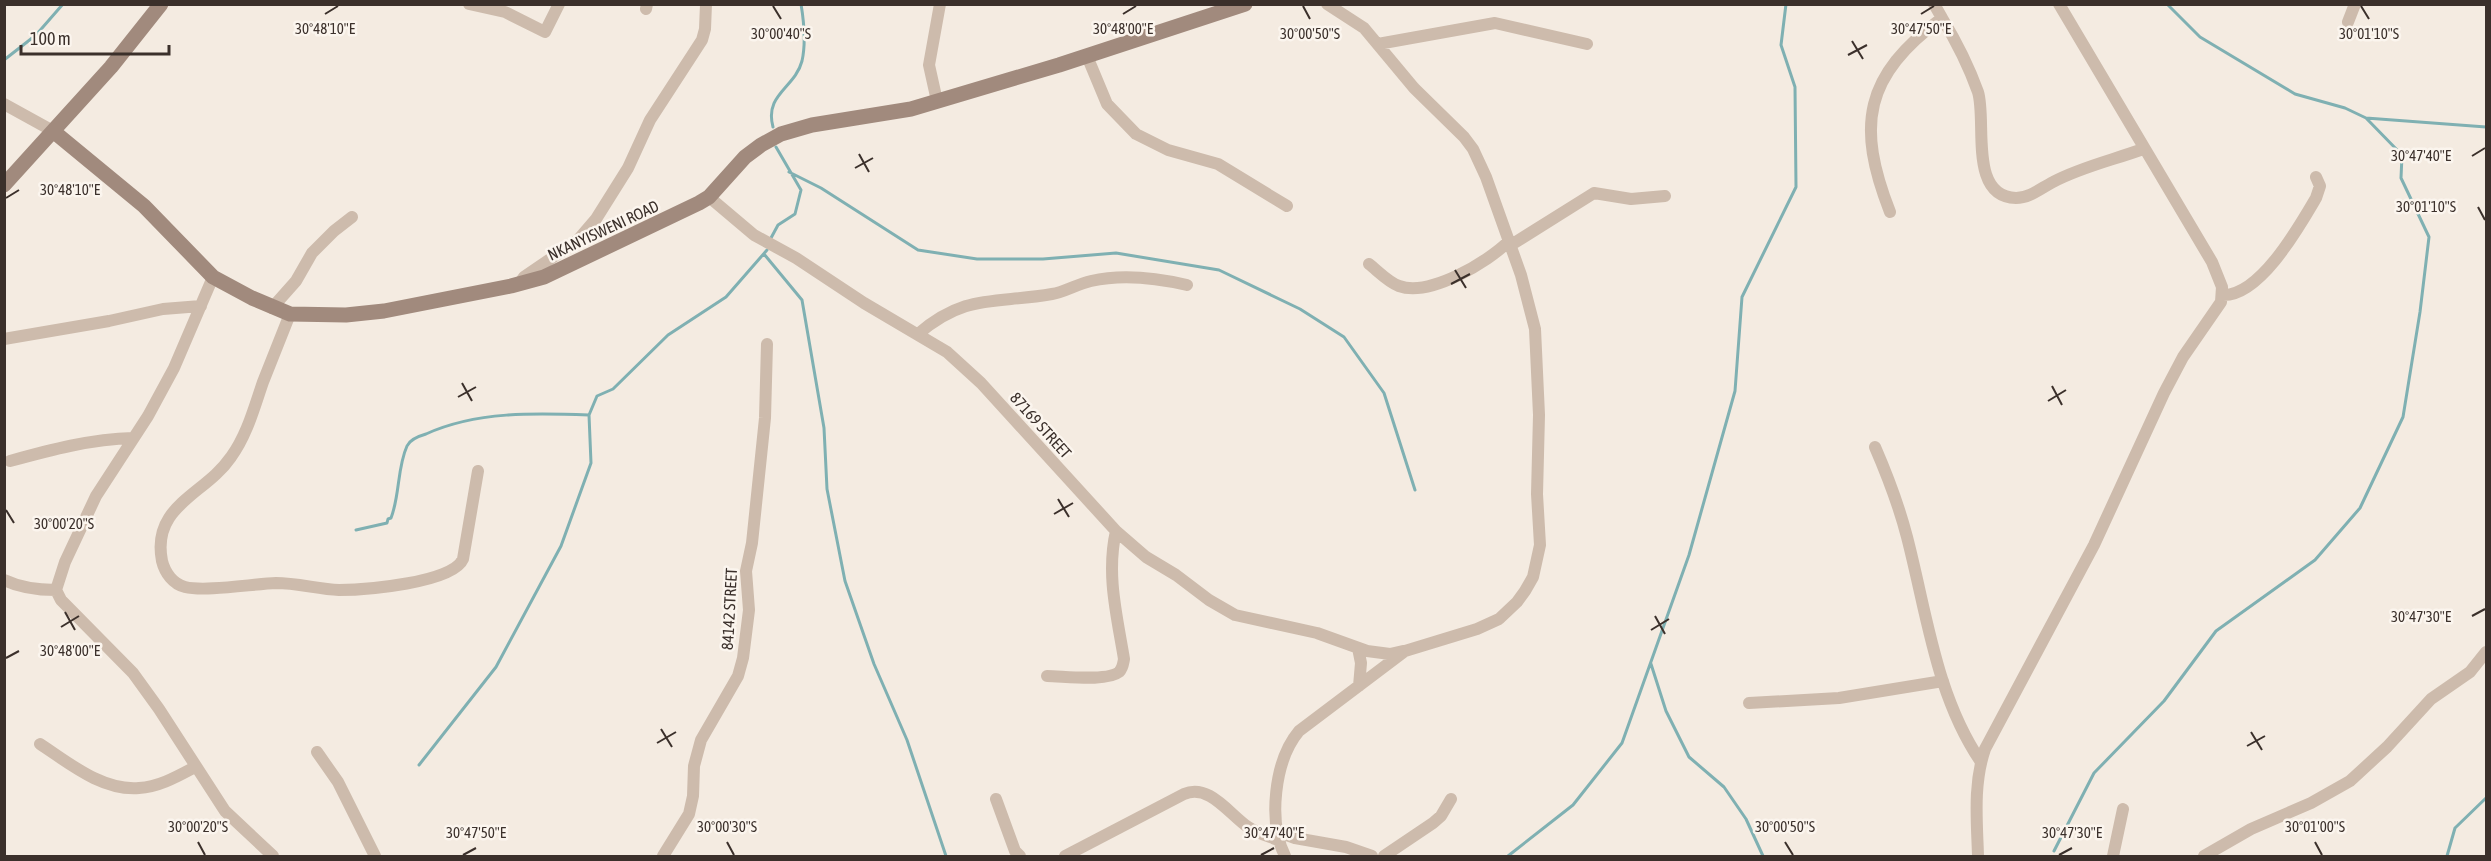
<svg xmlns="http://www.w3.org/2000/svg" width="2491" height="861" font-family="'Asap Condensed',sans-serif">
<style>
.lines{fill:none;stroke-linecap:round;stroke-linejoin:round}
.stream{stroke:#7fb0b2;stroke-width:3}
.street{stroke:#cdbbac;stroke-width:12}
.secondary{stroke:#a18a7d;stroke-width:15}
.ticks{fill:none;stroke:#3b302b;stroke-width:2}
.labels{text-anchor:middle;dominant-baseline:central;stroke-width:5;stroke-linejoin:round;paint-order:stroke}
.street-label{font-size:16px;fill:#3b302b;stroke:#fbf5ee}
.ticks-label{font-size:15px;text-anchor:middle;fill:#3b302b;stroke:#fbf5ee;stroke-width:5;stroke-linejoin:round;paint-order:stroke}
</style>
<rect width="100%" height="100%" fill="#f4ebe1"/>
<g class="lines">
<path class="stream" d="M2167 4 2200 37 2295 94 2345 108 2366 118 2486 127
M4 60 36 35 63 4
M773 127C764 94 795 88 802 61 806 43 804 22 801 4
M789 172 821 188 918 250 977 259H1043L1116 253 1219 270 1300 309 1344 337 1384 393 1415 490
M771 238 778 225 795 214 801 190 776 147
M764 254 802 300 824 428 827 489 845 581 874 664 907 740 946 856
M356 530 387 523 388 519 391 518C400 495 397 468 407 446 410 439 419 436 426 434 476 411 536 413 589 415L597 396 613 389 668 335 726 297 767 250
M1651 664 1666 711 1689 757 1724 787 1746 819 1763 856
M419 765 496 667 561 546 591 463 589 415
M2054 851 2094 773 2164 701 2216 631 2315 560 2360 508 2403 417 2420 312 2429 237 2401 178 2402 155 2366 118
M1508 856 1573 805 1622 743 1689 555 1735 391 1742 297 1796 187 1795 87 1781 45 1786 4
M2447 856 2455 828 2486 798"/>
<path class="street" d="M469 4 505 12 545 32 559 4
M646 9 647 4
M1942 18C1956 41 1969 67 1978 92 1987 121 1968 197 2016 198 2030 198 2041 188 2053 182 2081 167 2113 160 2143 149
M2348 22 2355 4
M1378 44 1495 23 1587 44
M1087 56 1107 104 1136 134 1168 150 1218 164 1287 206
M937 101 929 65 940 4
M4 104 53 131
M709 197 754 235 796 258 864 303 947 352 981 383 1116 531 1146 557 1176 575 1209 600 1235 615 1317 633 1367 651 1390 654 1403 651
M1890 212C1856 125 1864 76 1942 18L1934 4
M1511 245 1594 193 1631 199 1665 196
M1369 264C1378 271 1388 282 1399 286 1430 297 1488 262 1509 241
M213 277 174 368 148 416 96 496 65 562 56 590 61 600 133 673 159 709 225 811 273 856
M519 284 524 277 578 240 596 219 628 168 650 120 702 40 705 29 706 4
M2223 295C2260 296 2299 227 2316 198L2320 186 2316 177
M272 308 296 281 312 253 334 231 352 217
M290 314C281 337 272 359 263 382 254 408 247 435 231 457 205 495 151 505 162 561 165 573 173 584 185 587 205 592 252 584 276 583 297 583 318 589 339 590 364 590 453 583 463 559L478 471
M918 334C966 293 995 304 1052 294 1065 292 1077 284 1091 281 1121 274 1157 278 1187 285
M4 339 109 321 163 309 201 306
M1875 447C1888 477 1899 506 1907 537 1927 614 1936 696 1981 762
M10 461C50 450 91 439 133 438
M4 580C21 588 37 590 56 590
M1358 648 1361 663 1359 686
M1047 676C1063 676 1107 682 1119 672 1123 668 1123 664 1124 659 1117 616 1106 574 1116 531
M1749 703 1839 698 1943 681
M40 744C69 763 102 791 139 788 159 787 178 776 195 767
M317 752 338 782 375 856
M996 799 1015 851 1020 856
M1276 831 1295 838 1346 847 1372 856
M663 856 689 814 693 796 694 766 701 740 738 676 743 658 749 610 746 571 752 543 765 418 767 344
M1065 856 1184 794C1209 783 1229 814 1248 827 1257 833 1268 836 1278 840
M1285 856C1268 822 1274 761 1299 731L1405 651 1477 629 1499 619 1517 602 1525 591 1533 577 1540 545 1537 494 1539 415 1535 329 1521 275 1486 177 1473 149 1464 137 1414 88 1364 28 1327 4
M1384 856 1433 823 1441 816 1451 799
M1978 856C1977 821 1973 784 1985 749L2094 545 2164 393 2183 357 2221 302 2222 287 2212 262 2059 4
M2113 856 2123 809
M2204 856 2251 829 2311 803 2350 781 2387 747 2431 699 2470 672 2486 652"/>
<path class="secondary" d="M53 131 144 206 213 277 252 298 290 314 346 315 384 311 511 286 544 277 699 203 709 197 745 157 761 145 781 134 812 125 911 109 1059 65 1245 4
M4 185 111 67 161 4"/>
</g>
<path class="ticks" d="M773 6 781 19M1303 6 1310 19M2361 6 2369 19M325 14 338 6M1123 14 1136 6M1921 14 1934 6M1852 41 1863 59M1848 55 1867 45M859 154 869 172M2472 156 2485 148M855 168 873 158M6 198 19 190M2478 207 2485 220M1455 270 1466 288M1451 284 1470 274M462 383 472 401M2052 386 2062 405M458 397 476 387M2048 401 2066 390M1058 499 1069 517M6 510 14 523M1054 514 1073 503M65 612 75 630M1655 616 1665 634M2472 616 2485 609M61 627 79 616M1651 630 1669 619M6 658 19 651M661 729 672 747M2251 732 2262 750M657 743 676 732M2247 746 2265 736M198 842 205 855M727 842 734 855M1785 842 1793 855M2315 842 2322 855M463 855 476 848M1261 855 1274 848M2059 855 2072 848"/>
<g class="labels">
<g class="street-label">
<text transform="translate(603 230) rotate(-25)">NKANYISWENI ROAD</text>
<text transform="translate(1041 425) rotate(48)">87169 STREET</text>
<text transform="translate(729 609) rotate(-87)">84142 STREET</text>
</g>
</g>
<g class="ticks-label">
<text x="1123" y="34">30°48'00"E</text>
<text x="1921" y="34">30°47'50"E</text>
<text x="325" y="34">30°48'10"E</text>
<text x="781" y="39">30°00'40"S</text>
<text x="1310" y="39">30°00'50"S</text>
<text x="2369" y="39">30°01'10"S</text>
<text x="2421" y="161">30°47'40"E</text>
<text x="70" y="195">30°48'10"E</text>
<text x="2426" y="212">30°01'10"S</text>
<text x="64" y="529">30°00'20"S</text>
<text x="2421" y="622">30°47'30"E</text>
<text x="70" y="656">30°48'00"E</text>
<text x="198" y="832">30°00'20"S</text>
<text x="727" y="832">30°00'30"S</text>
<text x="1785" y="832">30°00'50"S</text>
<text x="2315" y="832">30°01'00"S</text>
<text x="476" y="838">30°47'50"E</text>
<text x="1274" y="838">30°47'40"E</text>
<text x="2072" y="838">30°47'30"E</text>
</g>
<rect width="2491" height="861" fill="none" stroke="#3b302b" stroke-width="12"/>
<path d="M21 45v9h148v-9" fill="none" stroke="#3b302b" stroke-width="3"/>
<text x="30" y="45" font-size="18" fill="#3b302b" stroke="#fbf5ee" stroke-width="4.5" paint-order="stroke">100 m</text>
</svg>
